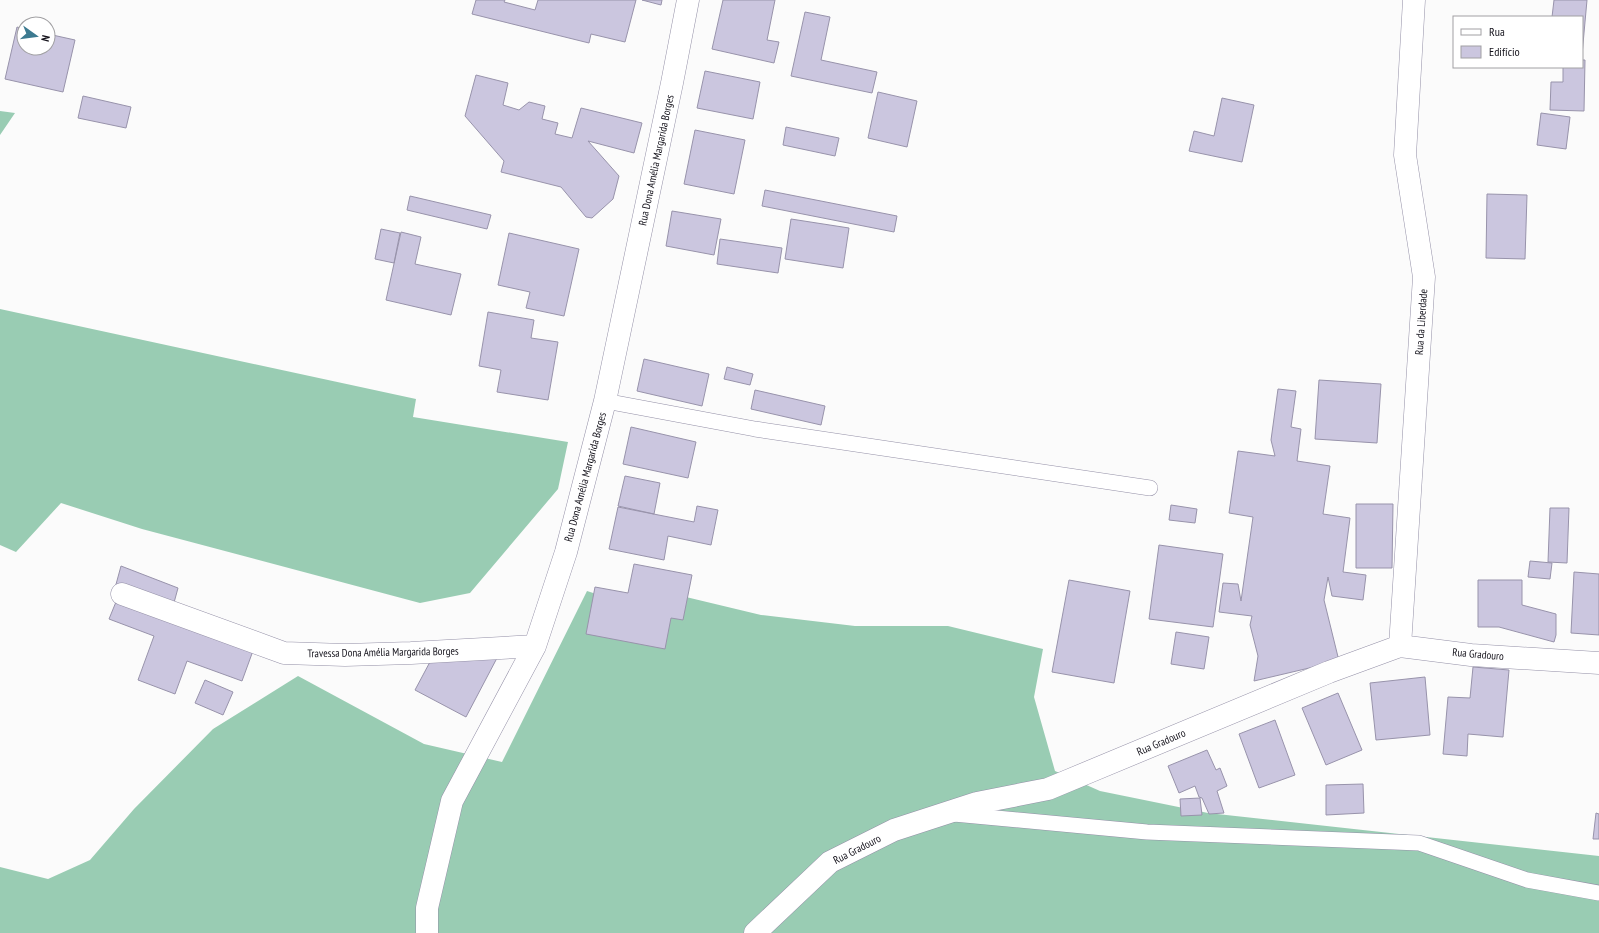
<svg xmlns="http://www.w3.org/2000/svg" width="1599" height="933" font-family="'PT Sans Narrow',sans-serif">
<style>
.forest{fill:#99ccb3}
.building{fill:#cbc6df;stroke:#9893ab}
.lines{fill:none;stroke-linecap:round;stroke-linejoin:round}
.service-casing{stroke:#9490a7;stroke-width:16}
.minor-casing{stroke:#9490a7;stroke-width:23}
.service{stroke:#fff;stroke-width:15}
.minor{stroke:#fff;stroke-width:22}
.labels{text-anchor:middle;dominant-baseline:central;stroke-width:3;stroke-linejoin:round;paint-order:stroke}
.street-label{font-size:11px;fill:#13111a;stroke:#fff}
</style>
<rect width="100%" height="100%" fill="#fbfbfb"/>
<path class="forest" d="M0 111 15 113 0 135Z
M0 309 416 399 413 417 568 442 558 489 470 593 420 603 142 529 61 503 16 552 0 545Z
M587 591 646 610 661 591 761 615 855 626H948L1043 649 1034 697 1055 771 1100 791 1208 813 1599 856V933H0V867L48 879 90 860 134 809 213 729 298 676 424 744 502 762Z"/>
<path class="building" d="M476 0H505L504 2 535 10 538 0H636L625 42 591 34 589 43 472 14Z
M642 0H662L661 5Z
M723 0H775L767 40 779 42 774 63 712 49Z
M1554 0H1587L1582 55V17H1552Z
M805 12 830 17 821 60 877 72 872 93 791 76Z
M17 27 24 29V48H48V34L75 40 63 92 5 79Z
M1582 60H1585L1584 111 1550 110 1551 82H1563V67H1582Z
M705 71 760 82 753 119 697 108Z
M476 75 508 83 503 105 519 110 529 102 545 106 542 119 558 123 555 134 572 138 581 108 642 123 634 153 588 141 619 176 613 199 592 218 586 217 561 187 501 172 504 161 465 116Z
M878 92 917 101 907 147 868 138Z
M83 96 131 107 126 128 78 118Z
M1222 98 1254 105 1242 162 1189 151 1194 131 1214 136Z
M1541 113 1570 117 1566 149 1537 145Z
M786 127 839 138 835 156 783 145Z
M695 130 745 140 734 194 684 184Z
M765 190 897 216 894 232 762 206Z
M1487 194 1527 195 1525 259 1486 258Z
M410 196 491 215 487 229 407 210Z
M672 211 721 219 714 255 666 246Z
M791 219 849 228 843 268 785 259Z
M381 229 400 233 394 263 375 259Z
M401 232 421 237 415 264 461 274 451 315 386 300Z
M509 233 579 249 564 316 526 308 530 292 498 285Z
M720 239 782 248 778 273 717 264Z
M488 312 534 320 531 338 558 342 548 400 497 392 501 370 479 366Z
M644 359 709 374 702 406 637 391Z
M727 367 753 374 750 385 724 379Z
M1319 380 1381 384 1377 443 1315 439Z
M1278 389 1296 391 1291 427 1301 429 1297 461 1330 466 1323 514 1350 518 1343 572 1366 575 1363 600 1332 596 1328 577 1324 600 1339 661 1254 681 1258 656 1250 625 1252 616 1219 612 1223 583 1238 584 1241 601 1253 517 1229 513 1238 451 1275 456 1271 440Z
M755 390 825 406 821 425 751 409Z
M631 427 696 442 688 478 623 464Z
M625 476 660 483 654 514 618 506Z
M1356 504H1393L1392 568H1356Z
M1171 505 1197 509 1195 523 1169 520Z
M697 506 718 510 711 545 668 536 664 560 609 549 618 507 694 522Z
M1550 508H1569L1567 563 1548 562Z
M1159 545 1223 554 1213 627 1149 619Z
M1530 561 1552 563 1550 579 1528 577Z
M634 564 692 575 683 620 671 618 665 649 586 634 595 587 628 593Z
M121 566 178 588 172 610 115 588Z
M1574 572 1599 574V635L1571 633Z
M1069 580 1130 591 1114 683 1052 672Z
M1478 580H1522V605L1556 614V635L1554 642 1499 627H1478Z
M118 597 254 648 242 681 187 661 175 694 138 680 154 636 109 619Z
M1176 632 1209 637 1204 669 1171 664Z
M497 658 466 717 415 690 431 660Z
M1473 667 1509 670 1503 737 1468 734 1467 756 1443 754 1448 697 1470 698Z
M1425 677 1430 735 1376 740 1370 683Z
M205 680 233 692 223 715 195 703Z
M1338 693 1362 750 1326 765 1302 708Z
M1275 720 1295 775 1259 788 1239 734Z
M1207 750 1216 770 1220 768 1227 786 1217 791 1224 813 1209 814 1202 798 1199 797 1195 786 1179 793 1168 766Z
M1363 784 1364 813 1326 815V785Z
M1200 798 1202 815 1181 816 1180 799Z
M1596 813 1599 814V839H1593Z"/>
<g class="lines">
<g class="service-casing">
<path id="service" d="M605 401 755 429 1150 488
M954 814 1147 832 1419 843 1527 880 1599 893"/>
</g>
<g class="minor-casing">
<path id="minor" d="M122 594 284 653 345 655 411 653 535 646
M1400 646 1424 277 1405 155 1414 0
M427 933V908L452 801 535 646 566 552 605 401 672 83 688 0
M755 933 830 862 894 830 977 803 1048 789 1329 672 1400 646 1471 655 1599 663"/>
</g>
<use href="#service" class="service"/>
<use href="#minor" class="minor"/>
</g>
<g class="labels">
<g class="street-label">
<text transform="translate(656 160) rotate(-78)">Rua Dona Amélia Margarida Borges</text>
<text transform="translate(1421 322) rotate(-86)">Rua da Liberdade</text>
<text transform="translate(585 477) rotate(-75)">Rua Dona Amélia Margarida Borges</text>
<text transform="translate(383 652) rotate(-1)">Travessa Dona Amélia Margarida Borges</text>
<text transform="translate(1478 654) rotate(5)">Rua Gradouro</text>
<text transform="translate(1161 742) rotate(-23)">Rua Gradouro</text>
<text transform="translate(857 849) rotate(-27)">Rua Gradouro</text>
</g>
</g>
<rect x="1453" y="16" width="130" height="52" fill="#ffffff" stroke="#a1a0a3"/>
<rect x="1461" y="29" width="20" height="6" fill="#ffffff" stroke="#a1a0a3"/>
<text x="1489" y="36" font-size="12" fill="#13111a">Rua</text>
<rect x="1461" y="46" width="20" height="12" fill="#cbc6df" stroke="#a1a0a3"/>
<text x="1489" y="56" font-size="12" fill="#13111a">Edifício</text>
<g transform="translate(36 36) rotate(104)"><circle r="19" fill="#ffffff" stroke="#a1a0a3"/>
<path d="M0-3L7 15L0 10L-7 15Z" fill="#3c7a90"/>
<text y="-6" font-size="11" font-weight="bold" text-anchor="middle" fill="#13111a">N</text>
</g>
</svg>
